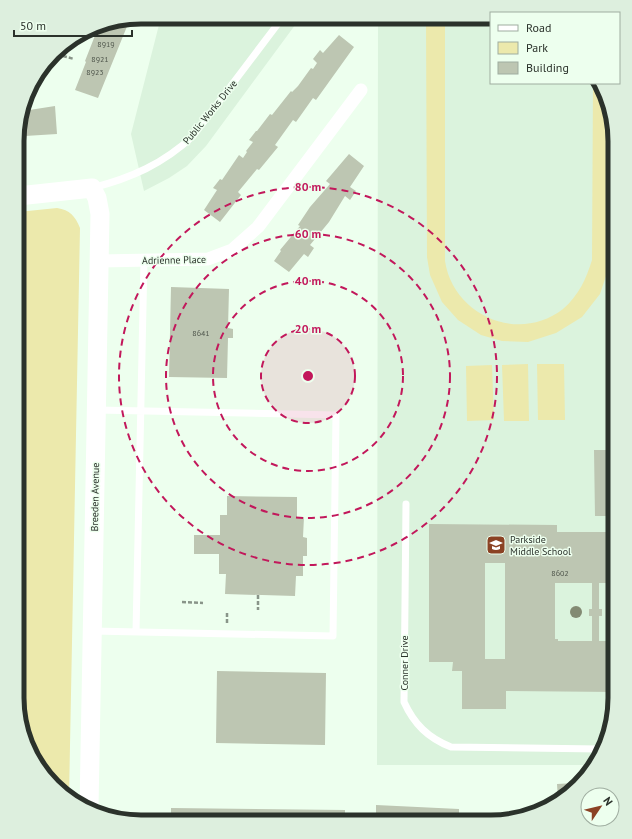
<svg xmlns="http://www.w3.org/2000/svg" width="632" height="839" font-family="'PT Sans',sans-serif">
<style>
.built{fill:#dbf3dd}
.green{fill:#ece9ac}
.building{fill:#bdc6b2;fill-rule:evenodd}
.lines{fill:none;stroke-linecap:round;stroke-linejoin:round}
.path{stroke:#899589;stroke-width:2.5;stroke-dasharray:4 2;stroke-linecap:butt}
.lane{stroke:#fff;stroke-width:7}
.street{stroke:#fff;stroke-width:13}
.secondary{stroke:#fff;stroke-width:19}
.tree{fill:#838a73}
.ring{fill:none;stroke:#c2185b;stroke-width:2;stroke-dasharray:7 5}
.labels{text-anchor:middle;dominant-baseline:central;stroke-width:3;stroke-linejoin:round;paint-order:stroke}
.number-label{font-size:8px;fill:#50574d}
.street-label{font-size:10px;fill:#2b322b;stroke:#edffee}
.poi-label{font-size:10px;fill:#2b322b;stroke:#edffee;text-anchor:start}
.rim{fill:none;stroke:#2b322b;stroke-width:5}
.centre{fill:#c2185b;stroke:#edffee;stroke-width:2}
.ring-label{font-size:12px;text-anchor:middle;font-weight:bold;fill:#c2185b;stroke:#edffee;stroke-width:3;stroke-linejoin:round;paint-order:stroke}
</style>
<rect width="100%" height="100%" fill="#edffee"/>
<path class="built" d="M161 17H301L206 146 187 166 169 178 144 191 131 134Z
M378 18H491V83H600L602 86 615 141V707L595 765H377Z"/>
<path class="green" d="M426 18H445V261C453 315 518 344 563 309 579 295 586 279 592 260L593 83H600L602 86 608 112 609 267 600 294 582 317 556 333 528 342 502 341 481 335 458 320 442 302 430 275 427 257Z
M57 208C70 210 75 216 80 228L69 798 30 753 17 698 18 212Z
M528 364 529 421H504L502 365Z
M537 364H564L565 420H538Z
M492 365 494 420 467 421 466 366Z"/>
<path class="building" d="M130 19 98 98 75 90 86 62 85 61 96 33 95 32 97 26Z
M339 35 354 47 316 100 313 98 296 122 293 120 275 145 278 147 264 164 259 170 257 169 243 186 238 192 241 195 220 222 204 210 217 190 213 188 220 179 222 180 239 155 243 158 247 152 246 151 253 142 249 140 256 131H257L270 114 272 115 291 91 292 92 298 86 311 68 313 69 317 63 313 59 320 50 323 53Z
M55 106 57 134 25 136 26 142 18 143V124L21 115H23V111Z
M349 154 364 166 350 187 356 191 350 200 345 196 329 222 310 245 314 248 308 257 304 254 289 272 274 261 281 251 280 250 300 226 298 225 310 207 330 184 326 181Z
M171 287 229 289 228 328 233 329V338H228L227 378 169 377Z
M594 450H615V583H599V609H602V616H599V641H615V692L506 691V709H462V671H452L453 662H429V524L557 525V532H609V516H595ZM485 563H505V659H485ZM555 583H592V609H589V616H592V641H558V639H555Z
M227 496 297 497V517H304L303 537 307 538V556H303V576H296L295 596 225 594 226 574H219V554H194V535H220V515H227Z
M217 671 326 673 325 745 216 743Z
M575 783 558 799 557 784Z
M376 805 459 809V820L469 821V822H376Z
M171 808 345 810V816H353V822L171 821Z"/>
<g class="lines">
<path class="path" d="M63 56 74 59
M258 595V610
M182 602 203 603
M227 623V613"/>
<path class="lane" d="M92 188C131 178 163 164 193 136L283 17
M406 504 404 702C414 724 428 738 451 747L600 749
M93 631 333 636 336 415 97 410
M136 632 144 260"/>
<path class="street" d="M43 68 50 59
M99 261 208 259 232 250 258 227 361 90"/>
<path class="secondary" d="M18 196 92 188 97 198 100 214 89 808"/>
</g>
<circle class="tree" cx="576" cy="612" r="6"/>
<circle cx="308" cy="376" r="47" fill="#c2185b" fill-opacity=".12"/>
<g class="ring">
<circle cx="308" cy="376" r="47"/>
<circle cx="308" cy="376" r="95"/>
<circle cx="308" cy="376" r="142"/>
<circle cx="308" cy="376" r="189"/>
</g>
<defs>
<g id="school-square" transform="scale(1)"><rect x="-9" y="-9" width="18" height="18" rx="4" fill="#8b4224" stroke="#edffee"/><path d="M0-5L7-2L0 1L-7-2ZM-4 1L0 2.5L4 1V4Q0 6-4 4Z" fill="#fff"/></g>
</defs>
<g fill-rule="evenodd">
<use href="#school-square" x="496" y="545"/>
</g>
<g class="labels">
<g class="number-label">
<text x="106" y="44">8919</text>
<text x="100" y="59">8921</text>
<text x="95" y="72">8923</text>
<text x="201" y="333">8641</text>
<text x="560" y="573">8602</text>
</g>
<g class="street-label">
<text transform="translate(210 112) rotate(-51)">Public Works Drive</text>
<text transform="translate(174 260) rotate(-1)">Adrienne Place</text>
<text transform="translate(95 497) rotate(-89)">Breeden Avenue</text>
<text transform="translate(404 663) rotate(-90)">Conner Drive</text>
</g>
<g class="poi-label">
<text x="510" y="539">Parkside<tspan x="510" dy="12">Middle School</tspan></text>
</g>
</g>
<path d="M0 0H632V839H0ZM141 24H491A117 117 0 0 1 608 141V698A117 117 0 0 1 491 815H141A117 117 0 0 1 24 698V141A117 117 0 0 1 141 24Z" fill="#ddefde" fill-rule="evenodd"/>
<path class="rim" d="M141 24H491A117 117 0 0 1 608 141V698A117 117 0 0 1 491 815H141A117 117 0 0 1 24 698V141A117 117 0 0 1 141 24Z"/>
<circle cx="308" cy="376" r="6" class="centre"/>
<g class="ring-label">
<text x="308" y="191">80 m</text>
<text x="308" y="238">60 m</text>
<text x="308" y="285">40 m</text>
<text x="308" y="333">20 m</text>
</g>
<rect x="490" y="12" width="130" height="72" fill="#edffee" stroke="#9fada0"/>
<rect x="498" y="25" width="20" height="6" fill="#ffffff" stroke="#9fada0"/>
<text x="526" y="32" font-size="12" fill="#2b322b">Road</text>
<rect x="498" y="42" width="20" height="12" fill="#ece9ac" stroke="#9fada0"/>
<text x="526" y="52" font-size="12" fill="#2b322b">Park</text>
<rect x="498" y="62" width="20" height="12" fill="#bdc6b2" stroke="#9fada0"/>
<text x="526" y="72" font-size="12" fill="#2b322b">Building</text>
<g transform="translate(600 807) rotate(55)"><circle r="19" fill="#edffee" stroke="#9fada0"/>
<path d="M0-3L7 15L0 10L-7 15Z" fill="#8b4224"/>
<text y="-6" font-size="11" font-weight="bold" text-anchor="middle" fill="#2b322b">N</text>
</g>
<path d="M14 30v6h118v-6" fill="none" stroke="#2b322b" stroke-width="2"/>
<text x="20" y="30" font-size="12" fill="#2b322b" stroke="#edffee" stroke-width="3" paint-order="stroke">50 m</text>
</svg>
